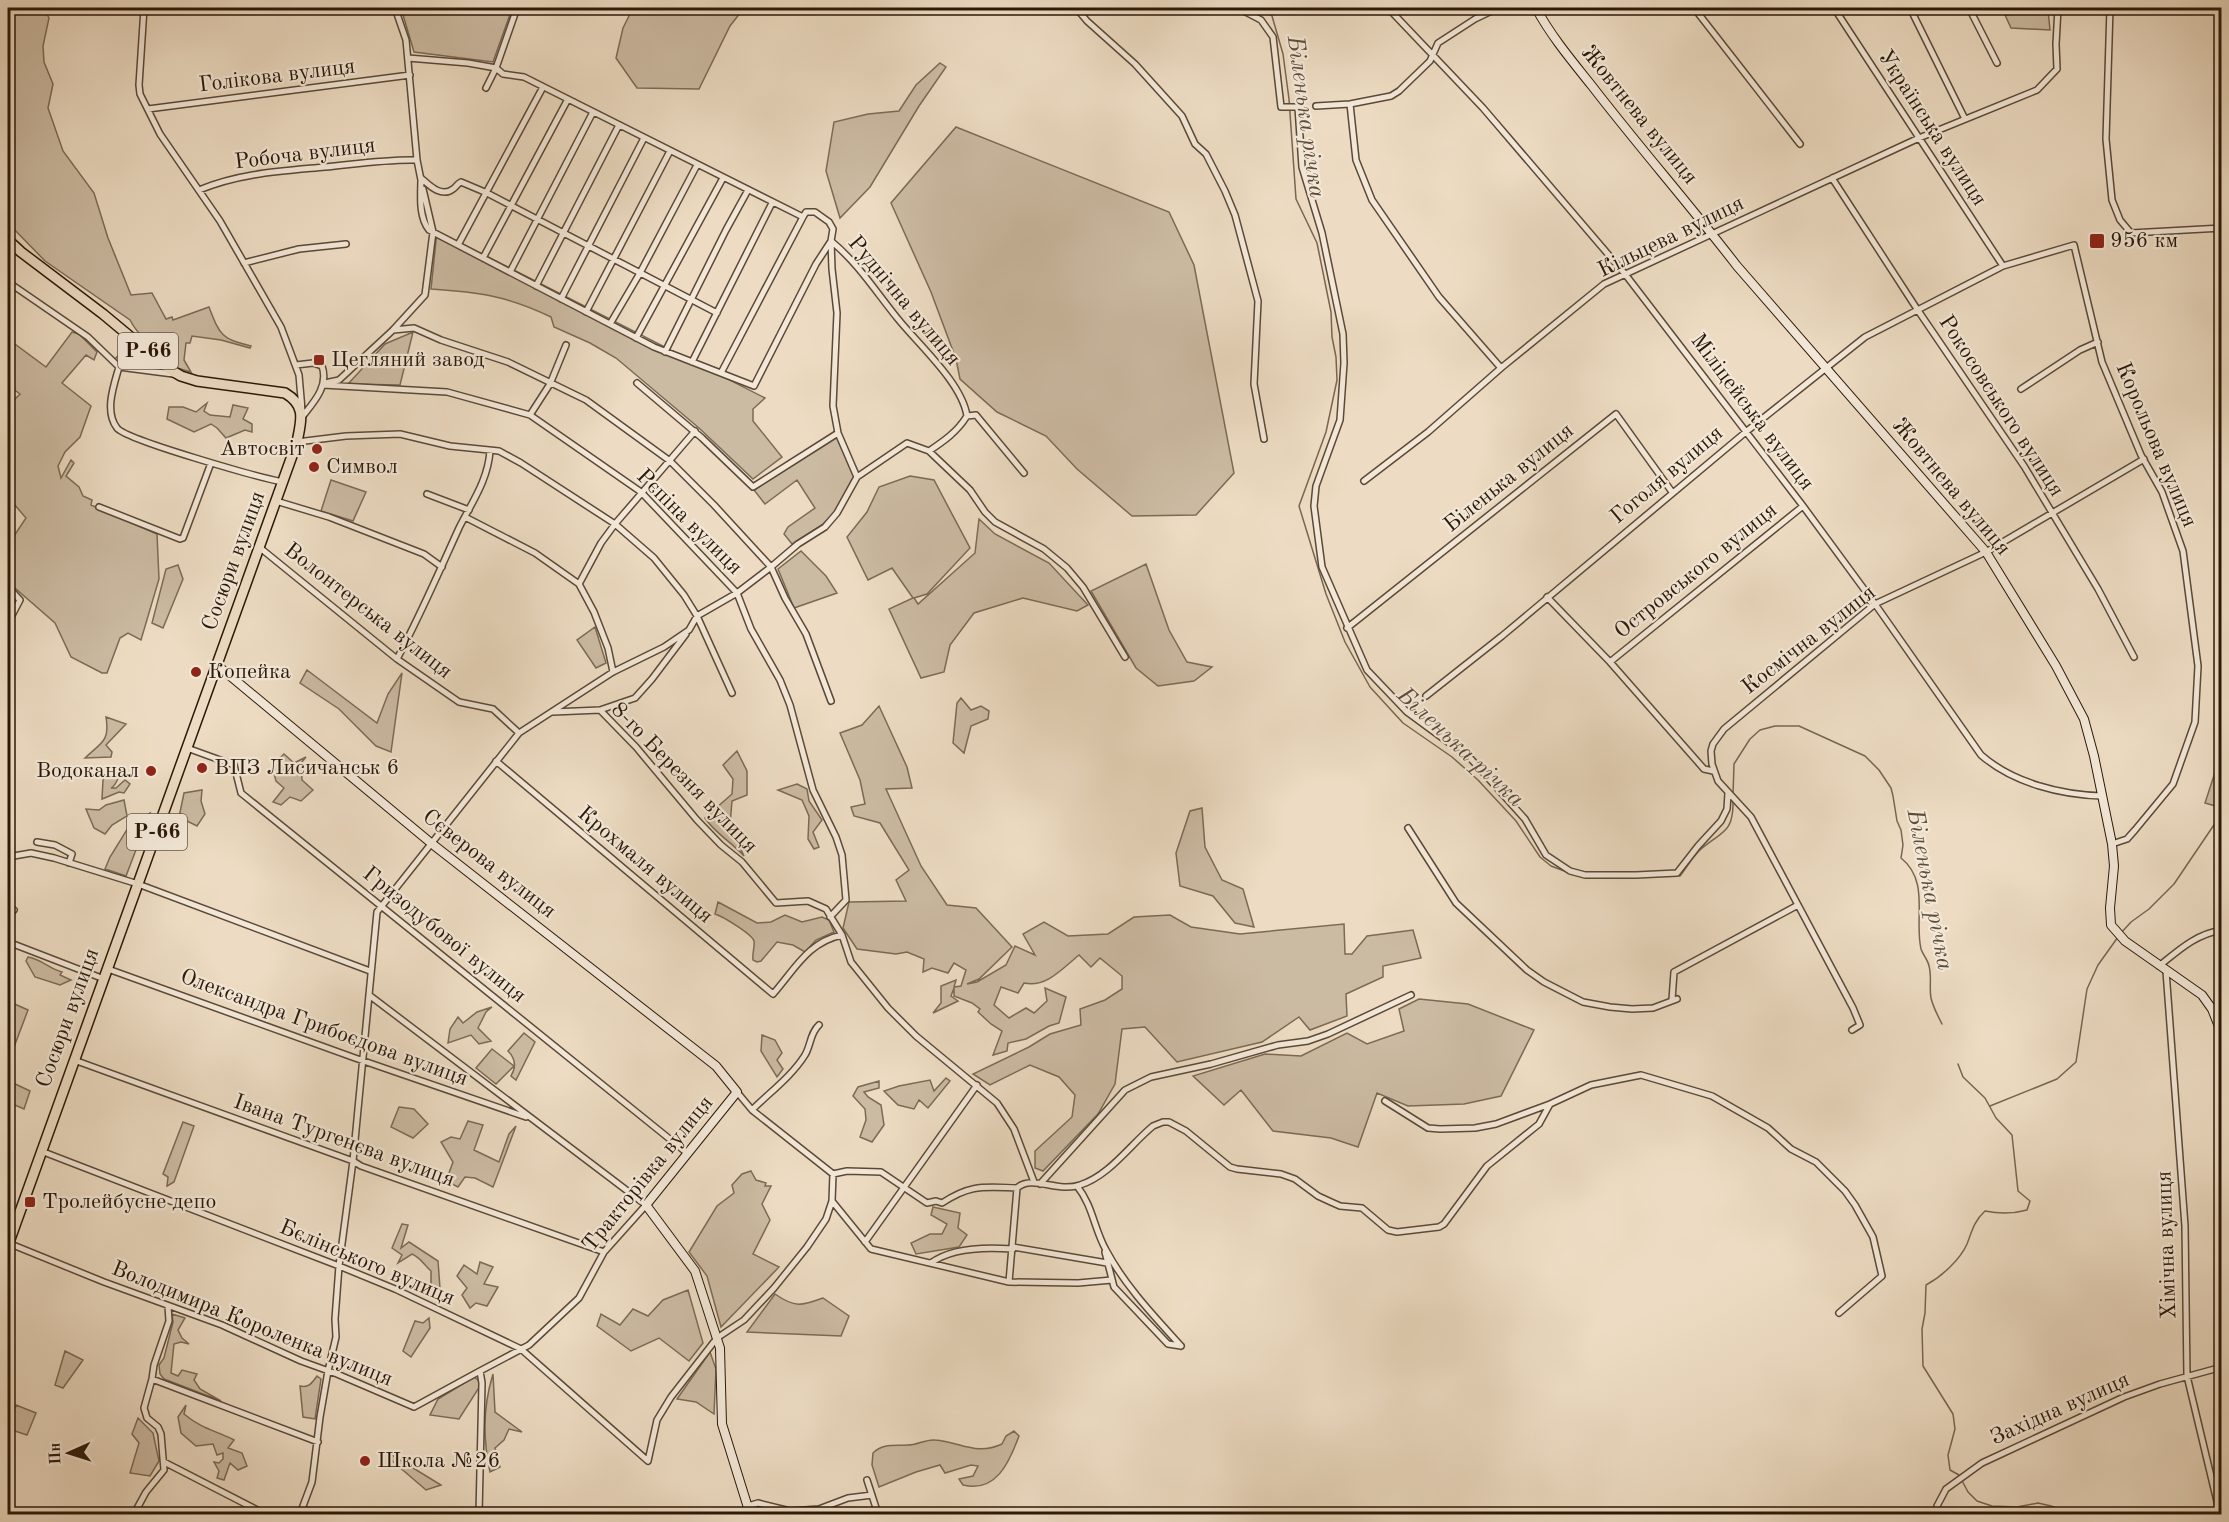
<svg xmlns="http://www.w3.org/2000/svg" width="2229" height="1522" font-family="'Old Standard TT',serif">
<style>
.green{fill:#ccbba3;stroke:#7b6a56;stroke-width:1.5}
.lines{fill:none;stroke-linecap:round;stroke-linejoin:round}
.stream{stroke:#776552;stroke-width:1.5}
.street-casing{stroke:#5b4937;stroke-width:8}
.secondary-casing{stroke:#2a1808;stroke-width:10}
.primary-casing{stroke:#2a1808;stroke-width:12}
.street{stroke:#f3e8d8;stroke-width:5}
.secondary{stroke:#f3e8d8;stroke-width:8}
.primary{stroke:#eddcc3;stroke-width:9}
.poi-dot{fill:#8f2418;stroke:#f3e8d8;stroke-width:2}
.labels{text-anchor:middle;dominant-baseline:central;stroke-width:4.5;stroke-linejoin:round;paint-order:stroke}
.shield{fill:#f3e8d8;stroke:#665646;stroke-width:1.5}
.shield-label{font-size:21px;font-weight:bold;fill:#2a1808}
.street-label{font-size:22px;fill:#2a1808;stroke:#f3e8d8}
.poi-label{font-size:22px;fill:#2a1808;stroke:#f3e8d8;text-anchor:start}
.water-label{font-size:24px;font-style:italic;fill:#5e4c39;stroke:#f3e8d8}
</style>
<rect width="100%" height="100%" fill="#eddcc3"/>
<filter id="stains"><feTurbulence type="fractalNoise" baseFrequency=".00333" numOctaves="4"/><feColorMatrix values="0 0 0 0 .2 0 0 0 0 .09 0 0 0 0 .02 0 0 0 .5 -.17"/></filter>
<radialGradient id="worn" r=".72"><stop offset=".6" stop-color="#630" stop-opacity="0"/><stop offset="1" stop-color="#630" stop-opacity=".3"/></radialGradient>
<path class="green" d="M8 8H44L49 18 43 46 44 62 53 84 48 108 63 151 94 193 108 238 131 295 152 293 166 319 172 317 173 320 209 307C220 336 222 339 251 346L250 348 221 340 192 336 190 343H186L184 360 191 372 177 368 174 353 155 349 156 342C142 339 136 331 130 320L45 261 8 223Z
M401 8H503L512 9 493 62 414 52Z
M633 8H744L730 26 699 89 637 88 616 58 623 28Z
M2048 10 2050 30 2011 28 2005 15Z
M940 63 946 67 919 106 870 187 840 218 826 171 834 122 868 114 899 111 916 85Z
M956 127 1169 212 1194 265 1234 473 1196 515 1132 516 1077 469 1046 436 997 412 960 379 956 359 931 292 891 203Z
M437 231 765 398 753 409V421L782 457 753 479 699 428 616 358 590 343 554 327 551 317C508 296 478 292 431 289Z
M72 332 79 334 97 352 94 360 86 355 62 383 91 406 80 437 65 452 58 466 61 478 71 460 74 463 66 476 79 487 83 496 92 500 91 505 157 534 159 579 141 640 128 633 120 638 107 673H102L71 657 55 623 8 582V545L26 518 8 497V477L9 474 8 472V396L14 400 20 394 8 385V339L46 367Z
M413 332 400 385 348 384 385 344Z
M128 345 132 348 134 346 154 363 152 368 118 364 114 360Z
M207 403 204 411 210 415 230 417 233 405 248 408 243 419 252 424V432L245 430 226 438 217 428 211 424 194 432 167 419 169 407H183L196 412Z
M837 437 854 476 835 512 822 525 792 544 784 534 788 527 815 508 797 480 765 504 754 490Z
M910 476 934 480 970 548 927 594 914 598 918 604 975 553 979 519 995 534 1049 563 1088 605 1077 611 1023 598 974 613 950 645 944 672 921 678 889 609 913 598 892 568 868 580 847 537 867 512 879 487Z
M331 480 366 492 353 521 321 511Z
M801 551 826 576 837 593 794 608 778 569Z
M1146 564 1169 630 1187 662 1212 667 1194 681 1158 686 1136 668 1091 591Z
M178 565 183 579 163 628 152 623 166 569Z
M595 627 606 663 596 668 577 640Z
M307 670 377 723 388 694 402 673 391 752 376 746 339 709 300 683Z
M961 698 971 710 981 706 989 711 988 719 971 726 964 753 953 743 957 703Z
M879 706 907 767 912 788 886 789 921 866 947 905 976 908 1012 947 979 979 967 984 977 982 1006 965 1015 946 1035 955 1023 934 1044 922 1068 936 1108 934 1134 917 1170 915 1191 927 1240 934 1344 924 1345 954H1352L1367 936 1413 930 1421 958 1383 966V977L1346 994 1347 1016 1310 1030 1299 1017 1262 1042 1177 1062 1145 1027 1122 1029 1115 1084 1098 1114 1043 1171 1035 1168V1151L1072 1117 1075 1095 1059 1077 1030 1065 990 1085 973 1074 1029 1047 1050 1034 1081 1025 1080 1009 1105 1000 1122 989V976L1100 958 1091 967 1079 955C1062 969 1046 988 1024 983L1018 993 1001 987 994 1005 1009 1018 1026 1008 1034 1013 1047 1001 1045 988 1066 997 1059 1023 1049 1026 1026 1039 1008 1043 1007 1051 993 1055 1002 1031 991 1024 978 1012 980 1009 972 1003 954 996V988L951 996 958 1001 933 1013 941 1003V986L956 980 954 987 961 986 966 970 954 963 948 973 932 968 923 972 924 959 907 952 896 954 857 949 843 928 849 902 906 901 896 880 909 870 880 823 854 816 851 807 865 804 860 780 840 733 862 725Z
M106 717 126 724 106 745 112 752 111 757 85 758C102 742 110 741 106 717Z
M737 751 747 771V795L732 801 730 825 744 856C732 843 713 831 705 818L732 794 733 779 723 765Z
M284 754 294 763 306 757 301 763 302 780 313 790 301 801 290 797 281 805 273 802 284 788 276 781 272 766Z
M2221 754 2222 801 2219 807 2205 803Z
M115 769 119 771C120 777 115 786 111 788H116L125 780 130 784 124 793 119 792 102 799 103 780 106 774H111Z
M797 784 807 789 809 801 822 820 813 832 819 847 814 849 808 839 809 816 802 800 778 790Z
M202 790 201 801 205 814 197 826 179 817 184 793Z
M124 800 127 816 112 825 105 834 94 828 86 809 99 810 106 805Z
M1202 808 1205 847 1222 880 1243 889 1254 927 1235 923 1213 896 1180 886 1176 853 1190 811Z
M150 813 126 876 105 869 110 857 131 823Z
M718 902 757 923 771 922 785 915 802 922 822 917 829 920 834 932 816 940 805 952 793 945 777 942 761 961 757 962 753 960C752 954 755 946 754 941 752 934 722 916 715 914Z
M28 957C43 960 48 968 62 972L60 975 71 980 60 985 35 977 26 961Z
M1419 999 1468 1004 1534 1030 1501 1096 1464 1104 1408 1106 1377 1093 1358 1147 1331 1138 1273 1131 1241 1090 1224 1105 1193 1076 1265 1054 1301 1056 1347 1033 1367 1044 1404 1031 1399 1009Z
M8 1001 28 1010 8 1063Z
M492 1007 486 1012 478 1028 491 1041 479 1044 471 1035 448 1043 450 1029 458 1017 463 1023 477 1012Z
M524 1033 535 1042 516 1080 511 1076C517 1066 515 1058 508 1051Z
M762 1035 775 1040 782 1053 777 1060 783 1069 777 1077 761 1051Z
M492 1049 514 1066 496 1084 476 1068Z
M946 1078 950 1081 928 1108 919 1100 914 1109 898 1105 884 1091 899 1086 930 1080 934 1091Z
M879 1081V1088L864 1092 868 1097 881 1105 884 1125 872 1142 860 1137 866 1120 865 1109 853 1096 858 1087Z
M11 1082 30 1091 24 1109 8 1102Z
M399 1107 414 1109 428 1124 413 1138 391 1127Z
M468 1121 483 1125 474 1150 499 1162 509 1134 516 1126 493 1187 475 1178 465 1177 458 1187 446 1181 453 1162 441 1142 451 1137 460 1139Z
M183 1122 194 1126 174 1182 167 1186 168 1177 163 1174Z
M751 1171 756 1180 766 1183 765 1186H771L762 1204 770 1220 753 1254 779 1267 721 1327 707 1276 689 1252 717 1206 734 1193 732 1185 742 1174Z
M933 1207 960 1213 958 1228 967 1235 959 1247 916 1254 911 1243 930 1234H942L947 1224 931 1215Z
M402 1224 408 1225 401 1248 409 1242 438 1261 440 1288 431 1286V1271C424 1265 421 1258 412 1254L398 1263 402 1255 392 1248Z
M480 1262 493 1267 484 1284 498 1287 487 1306 476 1303 470 1308 462 1295 467 1288 457 1276 464 1265 477 1274Z
M688 1290 703 1343 689 1361 659 1338 631 1351 597 1326 601 1314 620 1325 633 1309 648 1316 663 1300Z
M775 1294C795 1308 801 1306 823 1298L849 1316 841 1336 747 1332Z
M172 1314 185 1318 178 1330 182 1338 189 1344 181 1342 174 1344 171 1373 178 1376 182 1370 197 1374 194 1380 200 1389 221 1401 164 1379 160 1374 159 1365 164 1358 173 1322Z
M429 1318 430 1328 411 1357 403 1351 415 1321 423 1323Z
M65 1351 83 1360 63 1388 55 1385Z
M710 1352 716 1369 714 1414 696 1402 677 1399Z
M493 1374 495 1412 522 1432 509 1429 504 1440 495 1448 500 1467 490 1472C483 1440 483 1406 493 1374Z
M317 1376 321 1379 315 1419 303 1417 300 1386C309 1388 312 1383 317 1376Z
M474 1377 482 1383 459 1419 430 1415 438 1399Z
M16 1405 36 1413 27 1435 9 1429Z
M186 1405 184 1414C202 1429 214 1430 234 1440L228 1448 242 1453 247 1466 238 1470 230 1463 224 1480 217 1478 219 1471 214 1462 219 1463 223 1459V1453L217 1455 213 1444 196 1446 181 1433 178 1417Z
M138 1418 153 1433 159 1461 150 1476 130 1473 139 1443 132 1434Z
M1014 1431 1019 1436C1009 1463 996 1493 963 1485L959 1479 973 1476 978 1466 971 1465 945 1473 940 1465 916 1472 879 1487 872 1465 873 1453C883 1443 895 1446 908 1445 917 1445 926 1439 935 1440 961 1442 976 1456 1002 1444L1006 1436Z
M387 1452 441 1485 426 1490 390 1459Z"/>
<g class="lines">
<path class="stream" d="M1262 8 1272 16 1283 54 1289 99 1296 199 1317 243 1331 312 1332 337 1336 357 1337 380 1326 432 1299 506 1326 594 1345 642 1370 687 1403 723 1452 757 1478 780 1516 821 1540 857 1551 866 1567 872
M1733 795 1734 764 1750 739 1760 730 1775 726H1799L1865 756 1879 770 1891 788 1893 796 1897 821 1901 830 1903 845 1901 858C1930 881 1914 919 1921 949 1923 955 1928 960 1929 966 1932 976 1929 988 1931 998 1933 1007 1938 1016 1942 1024
M1673 876H1680C1687 867 1693 856 1701 849 1722 831 1734 833 1733 800
M1598 878 1644 877
M2121 933 2131 922 2149 909 2174 884 2222 813
M1958 1064 1963 1077 1985 1098 1996 1118 2012 1135 2018 1191 2030 1201 2027 1210C2013 1214 2000 1214 1985 1211 1974 1221 1972 1231 1967 1244 1960 1260 1941 1277 1926 1285L1925 1313 1922 1329 1923 1366 1953 1414 1955 1429 1948 1455 1950 1470 1959 1475 1968 1492 1977 1501 1992 1506 2017 1507 2038 1503 2051 1506 2071 1514
M1990 1106 2057 1079 2076 1062 2087 989 2098 965 2118 937"/>
<g class="street-casing">
<path id="street" d="M144 8 139 85 140 94 160 134 220 221 281 327 299 375 302 410
M395 8 406 40 417 160 421 180
M1076 8 1087 21 1135 64 1182 116 1195 144 1206 154 1225 191 1235 215 1258 301 1254 384 1264 439
M1238 8 1261 20 1273 37 1281 107H1298L1302 167 1322 233 1343 334 1344 363 1340 420 1316 486 1314 506 1322 567 1367 670 1407 712 1471 759 1525 819 1546 855 1570 871 1585 875H1636L1677 873 1698 846 1721 821 1727 809 1728 793
M1388 8 1483 108 1625 274 1803 506 1875 604 1981 755C2013 783 2061 795 2103 796
M1694 8 1800 144
M1834 8 2003 266
M1910 8 1965 119
M1969 8 1997 63
M2110 8 2106 139 2112 200 2120 220 2131 233 2222 228
M408 58 468 63 496 68 503 74 524 77 803 217 806 212H815L829 222 833 229 831 241 832 269 837 313 833 406 838 433 857 477 907 443 929 451C944 441 957 432 967 416
M486 88 496 68 517 8
M1350 104 1356 160 1372 200 1439 297 1501 368
M1316 106 1350 104 1391 96 1399 91 1430 61 1438 43 1475 19 1498 8
M148 109 410 75
M421 178C421 194 418 216 429 230L654 347 754 386 816 264 831 241
M421 178C429 185 441 198 453 189 456 187 457 184 461 182L487 193 717 313
M1832 178 1917 309 2024 466 2098 589 2134 657
M199 190C240 173 282 171 325 167 356 164 386 159 417 160
M831 241C858 263 876 292 898 319 919 345 962 383 967 416L976 415 1024 473
M458 245 543 87
M483 258 568 99
M244 263 299 249 346 244
M510 272 593 112
M8 282 88 337 119 367
M536 286 619 125
M561 299 644 138
M586 312 670 151
M610 324 640 273 697 165
M393 330 414 328 441 340 508 362 586 400 670 461 714 505 771 567 785 598 806 634 831 701
M636 338 723 178
M665 352 726 230 748 190
M692 362 772 203
M296 365 313 363 322 366C329 386 314 402 302 417
M119 367C114 385 104 411 117 428 126 440 261 478 283 482
M119 367 173 374
M721 373 803 217
M325 383 339 380 393 330 425 295 433 232 423 189
M637 383 702 438 753 487 838 433
M323 385 447 392 530 415 641 492 737 593 751 629 780 680 790 705 813 790 836 837 842 855 846 900 830 917
M2021 389 2080 350 2098 342
M530 415 550 384 566 345
M297 442 346 436 400 434 450 446 499 451 521 463 615 524 654 558 684 595 697 616 732 693
M929 451 970 490 985 512 995 522 1044 549 1067 568 1083 587 1125 657
M1364 481 1428 432 1501 368 1604 284 1919 138 2037 90 2057 69 2056 44 2058 8
M427 494 469 510
M276 501 329 517 424 554 442 567
M99 507 180 539 183 538 211 463
M465 517 535 553 579 584 594 612 608 648 613 672
M259 547 397 659 459 702 493 709 519 733
M579 584 601 543 615 524 695 431
M8 587 20 600 8 623
M1547 597 1610 662 1704 769 1713 771
M1347 628 1616 414 1672 492
M397 659C420 616 439 572 459 528 472 502 488 480 490 451
M1610 662 1803 506
M1426 696 1502 636 1747 431 1865 337 2003 266 2074 245 2102 362 2141 455 2162 492 2183 551 2198 666 2195 722 2173 784 2135 830 2127 839 2112 844
M600 710 635 698 652 679 686 634
M553 712 600 710 636 747 697 820 721 845 742 862 776 903 808 901 826 909 842 935 851 962 888 1008 916 1036 997 1103 1014 1129 1034 1182
M187 748 234 765 241 793 687 1153
M496 761 773 994C795 969 808 942 842 935
M1408 828 1456 903 1527 970 1544 982 1583 1002 1610 1007 1632 1009 1653 1008 1677 999
M37 842 55 845 72 854 69 863
M8 857 31 853 54 858 138 884 370 971
M8 907 14 910
M8 942 104 979
M2159 966C2179 950 2196 934 2222 930
M108 969 355 1058 526 1117
M2166 971 2185 1226 2187 1376 2220 1514
M369 995 646 1205 604 1252 579 1298 529 1345 480 1371 482 1383 479 1514
M1672 1000 1674 972 1798 905
M1852 1030 1860 1025 1853 1008 1751 817 1718 781 1712 764 1711 751 1713 744 1724 729 1875 604 1986 552 2144 459
M74 1060 353 1161 361 1166 604 1252
M1385 1101 1428 1128 1440 1129 1475 1128 1496 1124 1550 1104
M752 1110C769 1093 792 1076 805 1055 811 1045 810 1033 819 1025
M41 1151 339 1266 395 1289 521 1349 648 1461 657 1420 671 1397 717 1338 744 1320 774 1288 807 1247 826 1219 832 1201 833 1174 752 1110 737 1092
M833 1174 847 1171 881 1172 927 1203 936 1201 942 1203C971 1184 983 1187 1017 1188 1032 1174 1057 1193 1080 1185 1109 1176 1130 1145 1153 1126L1163 1122H1169L1186 1131 1230 1167 1237 1169 1281 1174 1295 1179 1318 1196 1331 1202 1340 1206 1362 1208 1388 1230 1397 1232 1439 1227 1444 1224 1487 1166 1539 1124 1550 1104 1591 1085 1641 1075 1712 1096 1768 1128 1791 1149 1816 1162 1845 1191 1855 1205 1873 1237 1882 1276 1839 1313
M1040 1184 1125 1090 1151 1077 1211 1064 1278 1045 1308 1041 1328 1034 1411 995
M1077 1186C1093 1206 1094 1229 1106 1250 1125 1286 1154 1316 1181 1346
M832 1201 871 1249 1009 1282 1078 1283 1112 1280
M865 1242 977 1085
M8 1243 104 1282 222 1325 301 1361 337 1374 414 1407 480 1371
M1013 1247 1107 1263
M1105 1252 1114 1287 1168 1344 1181 1346
M931 1263C952 1247 987 1247 1013 1249
M1009 1282 1017 1188
M152 1379 318 1442
M164 1462 265 1514
M867 1480 878 1514
M748 1506 758 1503 790 1511 819 1509 848 1498 872 1495
M134 1514 146 1492 164 1470 161 1434 158 1427 147 1418 144 1408 152 1379 154 1365 169 1321 168 1306
M300 1514 312 1482 320 1417 328 1371 336 1337 335 1319 339 1266 353 1161 377 912 519 733 613 672 664 647 689 630 697 616 737 593 771 567 798 544 825 527 837 513 857 477
M1936 1514 1937 1506 1946 1489 1982 1463 2124 1397 2160 1384 2222 1367"/>
</g>
<g class="secondary-casing">
<path id="secondary" d="M1536 8C1551 36 1572 61 1592 86 1639 147 1690 205 1737 266L1986 552 2056 666 2084 719 2094 756 2112 844 2114 866 2110 908 2111 925 2125 941 2202 995 2212 1009 2222 1034
M217 665 431 843 716 1066 737 1092 646 1205 695 1271 720 1348 722 1424 750 1514"/>
</g>
<g class="primary-casing">
<path id="primary" d="M8 240 21 252 103 314 169 369 181 376 197 381 285 393C307 406 301 421 297 442L8 1245"/>
</g>
<use href="#street" class="street"/>
<use href="#secondary" class="secondary"/>
<use href="#primary" class="primary"/>
</g>
<g class="poi-dot">
<rect x="2089" y="233" width="16" height="16" rx="3"/>
<rect x="313" y="354" width="12" height="12" rx="3"/>
<circle cx="317" cy="449" r="6"/>
<circle cx="314" cy="467" r="6"/>
<circle cx="196" cy="672" r="6"/>
<circle cx="202" cy="768" r="6"/>
<circle cx="151" cy="771" r="6"/>
<rect x="24" y="1196" width="12" height="12" rx="3"/>
<circle cx="365" cy="1461" r="6"/>
</g>
<g class="labels">
<g class="shield">
<rect x="118" y="333" width="60" height="36" rx="4.5"/>
<rect x="127" y="814" width="60" height="36" rx="4.5"/>
</g>
<g class="shield-label">
<text x="148" y="351">Р-66</text>
<text x="157" y="832">Р-66</text>
</g>
<g class="street-label">
<text transform="translate(277 76) rotate(-7)">Голікова вулиця</text>
<text transform="translate(1639 115) rotate(51)">Жовтнева вулиця</text>
<text transform="translate(1932 128) rotate(57)">Українська вулиця</text>
<text transform="translate(305 154) rotate(-7)">Робоча вулиця</text>
<text transform="translate(1671 237) rotate(-26)">Кільцева вулиця</text>
<text transform="translate(904 301) rotate(50)">Руднічна вулиця</text>
<text transform="translate(2001 406) rotate(57)">Рокосовського вулиця</text>
<text transform="translate(1752 412) rotate(53)">Міліцейська вулиця</text>
<text transform="translate(2156 445) rotate(67)">Корольова вулиця</text>
<text transform="translate(1667 475) rotate(-40)">Гоголя вулиця</text>
<text transform="translate(1509 478) rotate(-39)">Біленька вулиця</text>
<text transform="translate(1951 487) rotate(50)">Жовтнева вулиця</text>
<text transform="translate(689 522) rotate(45)">Рєпіна вулиця</text>
<text transform="translate(234 561) rotate(-70)">Сосюри вулиця</text>
<text transform="translate(1696 571) rotate(-39)">Островського вулиця</text>
<text transform="translate(368 611) rotate(38)">Волонтерська вулиця</text>
<text transform="translate(1809 640) rotate(-38)">Космічна вулиця</text>
<text transform="translate(684 778) rotate(46)">8-го Березня вулиця</text>
<text transform="translate(489 864) rotate(38)">Сєверова вулиця</text>
<text transform="translate(645 865) rotate(40)">Крохмаля вулиця</text>
<text transform="translate(444 935) rotate(39)">Гризодубової вулиця</text>
<text transform="translate(68 1018) rotate(-70)">Сосюри вулиця</text>
<text transform="translate(324 1028) rotate(20)">Олександра Грибоєдова вулиця</text>
<text transform="translate(344 1141) rotate(20)">Івана Тургенєва вулиця</text>
<text transform="translate(648 1174) rotate(-51)">Тракторівка вулиця</text>
<text transform="translate(2167 1245) rotate(-92)">Хімічна вулиця</text>
<text transform="translate(367 1263) rotate(23)">Бєлінського вулиця</text>
<text transform="translate(252 1324) rotate(22)">Володимира Короленка вулиця</text>
<text transform="translate(2060 1409) rotate(-24)">Західна вулиця</text>
</g>
<g class="poi-label">
<text x="2110" y="241">956 км</text>
<text x="331" y="360">Цегляний завод</text>
<text x="305" y="449" text-anchor="end">Автосвіт</text>
<text x="326" y="467">Символ</text>
<text x="208" y="672">Копейка</text>
<text x="214" y="768">ВПЗ Лисичанськ 6</text>
<text x="139" y="771" text-anchor="end">Водоканал</text>
<text x="42" y="1202">Тролейбусне депо</text>
<text x="377" y="1461">Школа №26</text>
</g>
<g class="water-label">
<text transform="translate(1305 117) rotate(82)">Біленька річка</text>
<text transform="translate(1460 748) rotate(43)">Біленька річка</text>
<text transform="translate(1929 890) rotate(79)">Біленька річка</text>
</g>
</g>
<rect width="2229" height="1522" fill="none" stroke="#eddcc3" stroke-width="30"/>
<rect x="9" y="9" width="2211" height="1504" fill="none" stroke="#2a1808" stroke-width="3"/>
<rect x="15" y="15" width="2199" height="1492" fill="none" stroke="#2a1808" stroke-width="1.5"/>
<g transform="translate(69 1453) rotate(267)" stroke="#f3e8d8" stroke-width="4.5" paint-order="stroke">
<path d="M0-4.5L10 22L0 15L-10 22Z" fill="#2a1808"/>
<text y="-9" font-size="16" font-weight="bold" text-anchor="middle" fill="#2a1808">Пн</text>
</g>
<rect width="100%" height="100%" filter="url(#stains)"/>
<rect width="100%" height="100%" fill="url(#worn)"/>
</svg>
